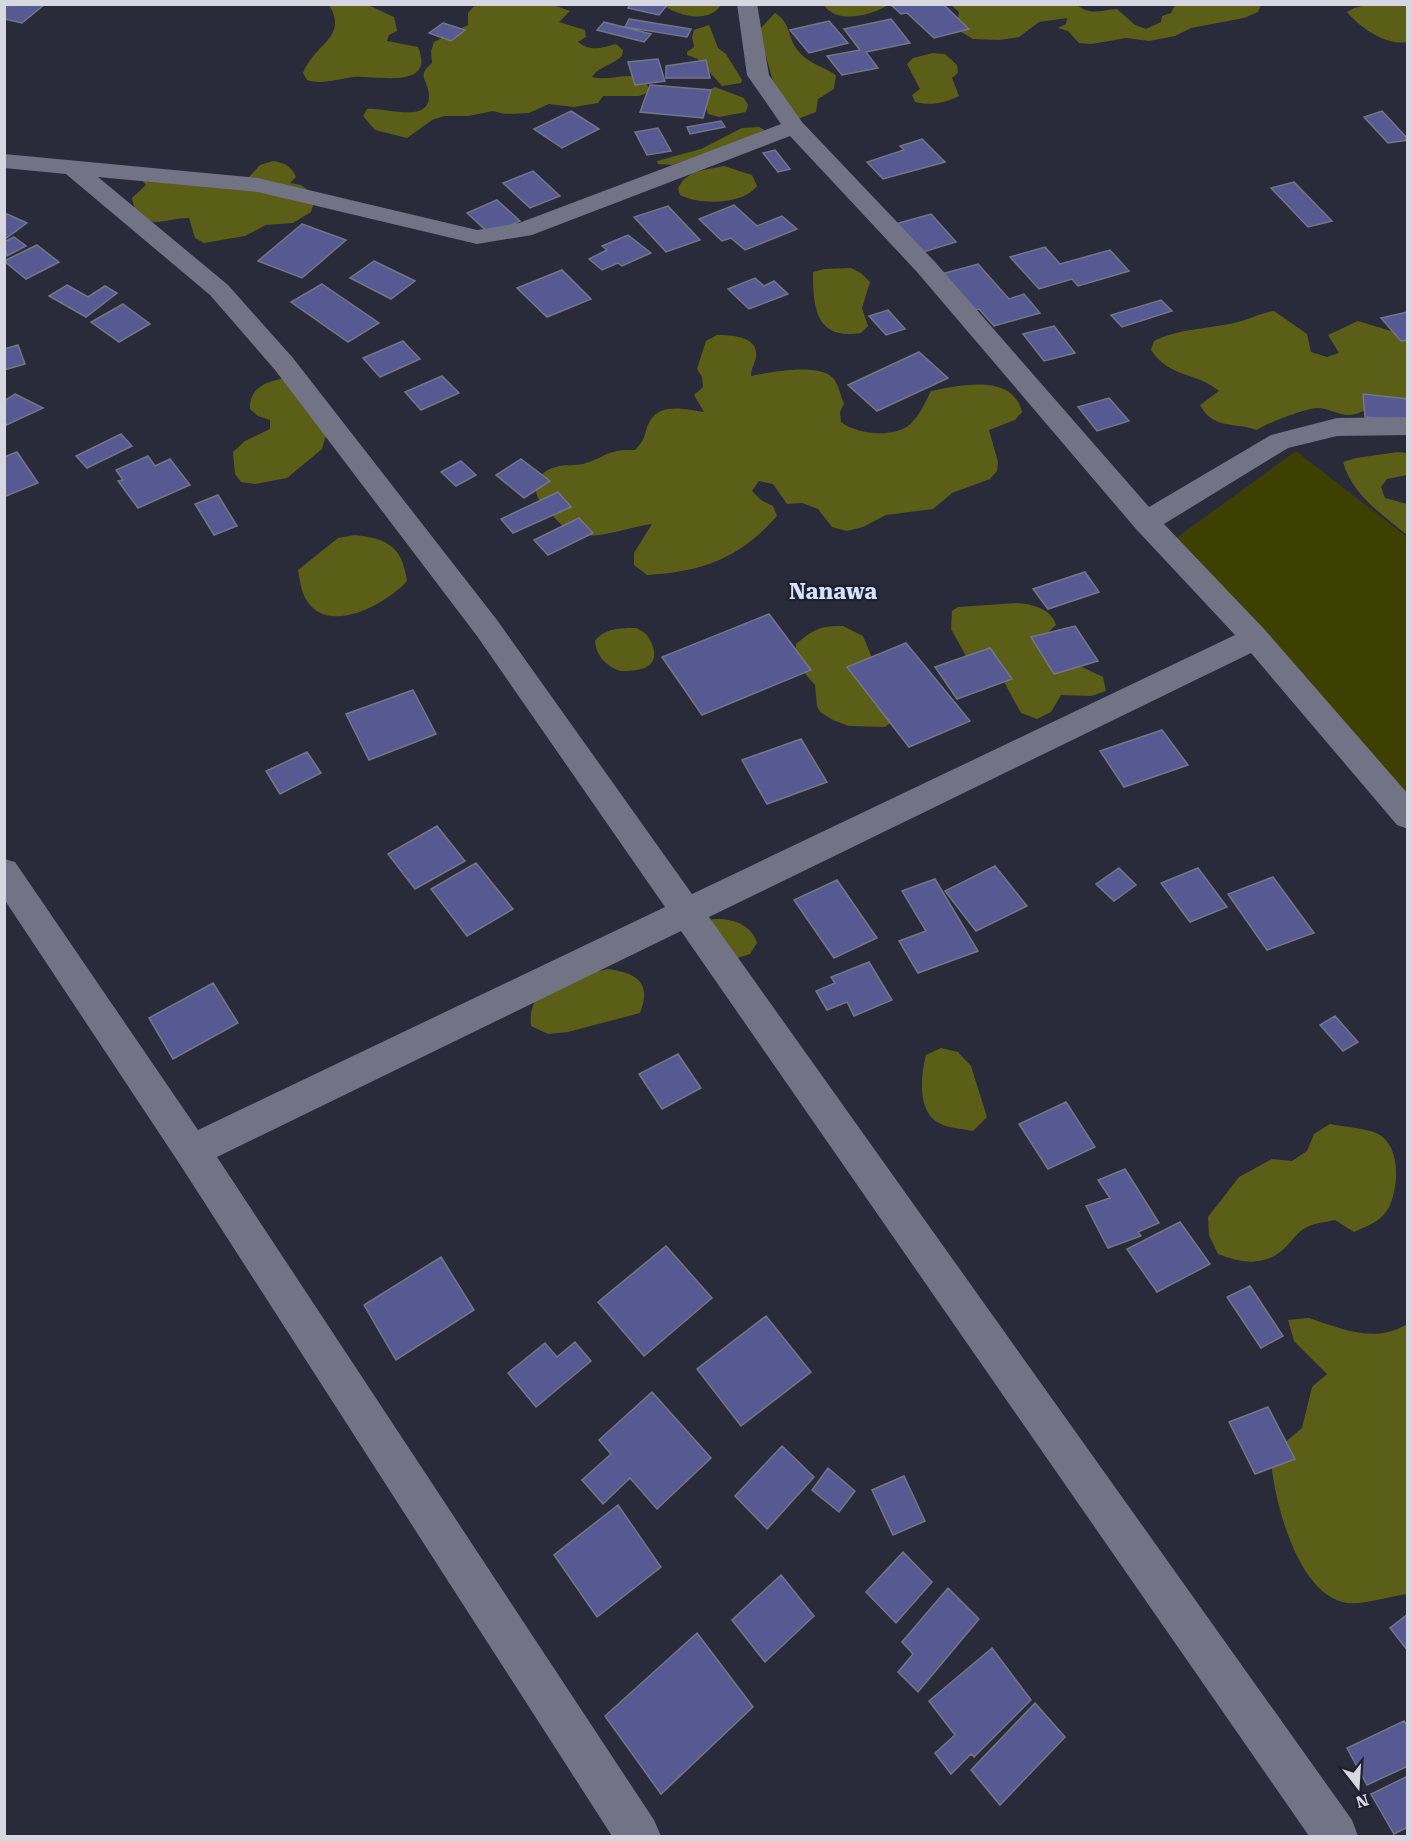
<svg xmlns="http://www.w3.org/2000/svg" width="1412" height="1841" font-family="'Roboto Serif',serif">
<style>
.green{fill:#3d4001}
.forest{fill:#5a5e17}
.building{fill:#575992;stroke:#747687;stroke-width:1.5}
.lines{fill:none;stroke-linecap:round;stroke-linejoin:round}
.minor{fill:#727385;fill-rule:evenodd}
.labels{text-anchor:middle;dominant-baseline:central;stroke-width:5;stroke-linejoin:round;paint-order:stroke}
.quarter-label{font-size:22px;font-weight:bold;fill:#d4e2fd;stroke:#202130}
</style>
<rect width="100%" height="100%" fill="#2a2b3a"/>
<path class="green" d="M1296 451 1407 537V829L1161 549Z"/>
<path class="forest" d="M550 4 570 11 559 22 585 30 586 37 578 42C591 52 601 48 616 44L623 50 622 56C613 65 599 66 592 77 610 82 627 71 645 79L650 92 639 96H603L598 103 574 107 549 104 529 113 505 114 493 111 468 116H444L432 120 407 138 375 130 363 116 367 109C381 106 429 125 429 96 429 80 415 77 432 63L431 51 434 42 468 25V13L475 5Z
M1370 4 1407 5V42C1387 46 1360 28 1347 12L1354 8Z
M329 5H368L394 17 397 31 389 35 387 41 418 47C437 91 373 75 353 77 337 79 323 85 307 80L303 73C314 44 349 37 329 5Z
M663 5H721C709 24 678 16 663 5Z
M824 5V4L888 5C872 15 837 25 824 5Z
M951 5H1077C1091 16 1101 10 1117 9L1135 25 1146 29 1161 22 1162 16 1171 13 1175 5H1261L1258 12 1244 18 1191 28 1175 36 1149 41 1126 38 1092 44 1079 43 1068 31 1058 28 1066 24 1067 18 1039 22 1019 37 999 40 973 39 956 29 959 12Z
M775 13C791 22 787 38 799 52 808 63 824 67 836 75L834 89 818 99 816 112 795 120 775 89 759 30Z
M709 25 718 48 726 54 742 80 741 83 722 86 698 59 687 55V52L694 47 692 37 694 30Z
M933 53 945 54 957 65 958 73 952 78 959 96C945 103 931 106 915 102L912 95 920 89 907 64 913 58Z
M715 87 744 98 748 105 746 112 719 117 708 114 705 104 707 91Z
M759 127 768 132 672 165 658 164 657 161 701 149 742 128Z
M273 161C284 163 291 165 296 177L290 183 301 185 316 196 311 212 293 223 266 225 245 236 204 243 195 238 189 218C164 218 139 235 132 198L146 185 140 178 247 179 260 165Z
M724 166 752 175 757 186C743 205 699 205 680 195L678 188 683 180 694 172Z
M851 268 861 273 870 282 862 308 868 326 861 333C816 340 813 309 813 272L824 269Z
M1274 311 1307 334 1311 352 1327 357 1339 353 1328 335 1358 321 1407 336V406C1400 405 1387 401 1380 403 1369 406 1361 415 1349 415 1339 415 1328 408 1317 408 1304 409 1267 423 1257 430 1236 422 1213 430 1200 405L1219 391C1197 372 1169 378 1151 350L1154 341C1180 328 1210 329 1238 322 1251 319 1261 313 1274 311Z
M717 335C731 335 759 336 756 357 755 364 751 368 751 376 770 372 817 363 832 377 839 384 840 395 844 404L840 412 841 422C856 434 891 438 908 426 919 417 925 403 931 391 961 385 1013 373 1022 412L1015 420 989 430 998 462 997 471 990 479 952 493 933 509 886 515 863 527 847 531 832 527 818 509 802 503 787 504 773 484 759 481 752 491 761 500 773 506 777 516C740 558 703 572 647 575L634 565V553L652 524C628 527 605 538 581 535 567 533 557 520 548 511 531 496 530 474 556 467 565 464 574 466 583 464 607 457 606 449 635 450 648 437 643 433 650 421 661 402 687 410 704 412L694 395 703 387 702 377 697 369 706 341Z
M297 376 334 430 325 438 322 449 287 478 255 484 241 482 235 474 233 452 245 441 270 429V420L258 416 250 409C249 382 276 380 297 376Z
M1398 452 1407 453V475L1387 479 1381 487 1385 498 1407 504V535C1383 515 1352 495 1343 462L1356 458Z
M355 535C389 539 402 547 407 581 388 603 329 636 307 601 301 592 300 580 298 570L338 538Z
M1017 603C1032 604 1052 609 1056 625L1046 634 1080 666 1103 677 1106 691 1091 696 1061 695 1051 712 1037 719 1021 713 997 669 966 656 951 629 952 611 958 607Z
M843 626 863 636 897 718 885 727 849 726 833 720 820 712 817 706 815 685 795 662 796 644C812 630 821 625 843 626Z
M636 628C645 632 648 635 652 644 661 668 641 671 621 671 607 667 596 656 595 641 604 628 621 628 636 628Z
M714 919C731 918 752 924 757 943L750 954 734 959 704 921Z
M608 969C637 973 652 983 640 1013L568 1032 548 1034 531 1026C527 980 574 978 608 969Z
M941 1048 958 1052 971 1066 987 1117 973 1131C963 1129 946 1128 937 1122 917 1109 921 1075 926 1055Z
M1330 1124C1345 1127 1363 1128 1376 1133 1402 1144 1399 1189 1388 1209 1380 1222 1367 1226 1354 1232L1335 1220C1326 1222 1315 1223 1307 1227 1295 1233 1291 1244 1280 1252 1261 1267 1238 1262 1218 1254L1209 1235 1208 1217 1239 1177 1272 1159 1292 1161 1307 1151 1314 1134Z
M1309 1318C1342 1329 1376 1344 1407 1324V1594C1391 1596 1363 1605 1348 1603 1298 1597 1274 1501 1271 1460L1283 1444 1302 1428 1312 1387 1327 1374 1294 1341 1288 1320Z"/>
<path class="building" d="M10 4H45L22 23 4 19V9Z
M631 4H668L659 15 628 8Z
M890 4H943L969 29 934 38 907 13 901 14Z
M629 19 691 29 687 37 625 27Z
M891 19 910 43 866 52 878 68 842 75 827 56 860 50 844 29Z
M829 21 848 43 809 53 790 30Z
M604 22 651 34 644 42 597 30Z
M443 23 465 30 451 41 429 33Z
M658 59 665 81 635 85 628 62Z
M706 60 710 78H666V66Z
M650 85 711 90 703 118 640 112Z
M571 111 599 129 562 148 534 129Z
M1382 111 1408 139V140L1388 143 1364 117Z
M721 121 725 127 690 134 687 127Z
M658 128 671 151 647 155 635 132Z
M922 139 945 162 883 179 867 162 904 150 900 146Z
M775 150 790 169 778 172 763 153Z
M533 171 560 196 530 208 503 183Z
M1294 182 1332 221 1308 227 1271 188Z
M497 200 520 221 490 234 467 213Z
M734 205 757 226 782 216 797 229 745 250 731 238 722 241 699 219Z
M668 206 700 240 666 252 634 217Z
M7 214 27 223 5 239 4 215Z
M931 214 956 242 917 254 892 225Z
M302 224 346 240 302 278 258 261Z
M628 235 651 253 622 266 618 263 602 270 589 259 607 250 602 246Z
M14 237 26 246 7 256 4 242Z
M37 245 59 262 26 279 4 261Z
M1045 247 1060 264 1110 250 1129 271 1078 286 1072 279 1039 289 1010 257Z
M374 261 415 281 391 299 350 278Z
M978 264 1009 299 1024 294 1040 313 994 326 979 309 969 312 938 275Z
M562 270 591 299 547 317 517 288Z
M755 278 764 286 774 281 788 294 749 309 728 289Z
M322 284 379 323 348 342 291 302Z
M67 285 88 297 105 286 117 293 86 317 49 296Z
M1161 300 1172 311 1122 327 1111 315Z
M123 304 150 324 119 342 91 322Z
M888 310 905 329 886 335 869 316Z
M1408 312V340L1401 341 1381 318Z
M1054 326 1075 353 1044 361 1023 334Z
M403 341 420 359 380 377 363 358Z
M18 345 25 364 4 370V349Z
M919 352 948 378 877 411 848 385Z
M442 376 459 393 421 410 405 392Z
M15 394 43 408 4 426V401Z
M1363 394 1408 399V421L1365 417Z
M1109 398 1129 421 1097 431 1078 407Z
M121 434 132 446 87 468 76 456Z
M17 452 38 483 4 497V457Z
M148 456 155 466 170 459 190 485 138 508 118 481 123 480 116 470Z
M521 459 550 481 524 498 496 475Z
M461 461 476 475 456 486 441 472Z
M558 492 571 507 513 533 501 519Z
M218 495 237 526 214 535 195 504Z
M579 518 593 533 548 555 534 540Z
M1085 572 1099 592 1048 609 1033 589Z
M769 614 811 670 702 715 662 657Z
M1075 626 1098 661 1054 674 1031 637Z
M906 643 970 721 909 747 847 667Z
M990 648 1012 679 957 699 935 667Z
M413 690 436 734 369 760 346 714Z
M1162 730 1188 765 1124 787 1100 751Z
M801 739 827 782 767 804 742 760Z
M307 752 321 773 280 794 266 771Z
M437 826 465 861 415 889 388 854Z
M476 863 513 909 467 936 431 889Z
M995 866 1027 906 976 931 945 891Z
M1119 868 1136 885 1114 901 1096 884Z
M1198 868 1227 907 1190 922 1161 883Z
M1273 877 1314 933 1267 950 1228 894Z
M935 879 978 951 918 973 899 941 926 931 902 891Z
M837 880 877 938 834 958 794 900Z
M869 962 892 1000 854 1016 847 1002 827 1010 816 991 835 983 831 977Z
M213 983 238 1023 173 1059 149 1018Z
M1335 1016 1358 1042 1343 1051 1320 1025Z
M678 1054 701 1088 662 1109 639 1074Z
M1066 1102 1095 1147 1048 1169 1019 1124Z
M1125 1169 1159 1223 1138 1232 1141 1236 1108 1248 1086 1206 1110 1198 1098 1180Z
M1180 1222 1210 1264 1157 1292 1127 1249Z
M666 1246 712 1298 644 1356 598 1302Z
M441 1257 474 1310 396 1360 364 1305Z
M1250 1286 1283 1336 1261 1348 1227 1297Z
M766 1316 811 1372 741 1426 697 1369Z
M575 1342 591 1361 536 1407 508 1373 545 1343 557 1357Z
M652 1392 711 1458 657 1509 630 1478 603 1504 582 1480 611 1454 599 1440Z
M1268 1407 1295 1459 1255 1474 1229 1422Z
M782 1446 814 1477 767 1529 735 1496Z
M828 1468 855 1491 839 1512 812 1490Z
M904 1476 925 1521 893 1535 872 1490Z
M618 1505 661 1567 597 1617 554 1555Z
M903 1552 932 1582 896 1623 866 1592Z
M781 1575 814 1616 765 1662 732 1620Z
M948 1588 979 1619 918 1692 898 1672 913 1654 902 1642Z
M1408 1614V1651L1390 1628Z
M697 1633 753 1707 661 1794 605 1716Z
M992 1648 1031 1700 974 1757 971 1754 951 1774 935 1753 955 1735 929 1701Z
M1035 1703 1065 1737 1000 1805 971 1770Z
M1404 1721 1408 1727V1766L1367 1785 1347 1748Z
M1408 1776V1827L1394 1834 1371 1794Z"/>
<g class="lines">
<path class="minor" d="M737 4H757L769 75 802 122 935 262 1149 507 1271 435 1337 418 1408 417V435L1337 436 1288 448 1164 524 1265 630 1408 794V829L1397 825 1251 653 709 917 1352 1820 1358 1836H1309L681 931 217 1157 654 1820 661 1836H612L179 1163 4 899V859L15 862 198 1130 665 907 477 636 275 370 210 295 66 174 4 168V154L258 178 477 230 519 223 781 124 747 75ZM790 136 917 272 1136 529 1235 635 692 894 497 620 293 358 228 285 98 177 258 192 477 244 532 235Z"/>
</g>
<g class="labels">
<g class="quarter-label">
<text x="833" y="591">Nanawa</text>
</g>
</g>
<rect width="1412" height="1841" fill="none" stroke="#d6d7e1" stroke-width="12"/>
<g transform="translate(1358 1787) rotate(163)" stroke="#202130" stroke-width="4.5" paint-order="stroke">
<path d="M0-4.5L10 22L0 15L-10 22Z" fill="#d6d7e1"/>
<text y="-9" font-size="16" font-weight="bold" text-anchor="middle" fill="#d6d7e1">N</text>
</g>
</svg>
